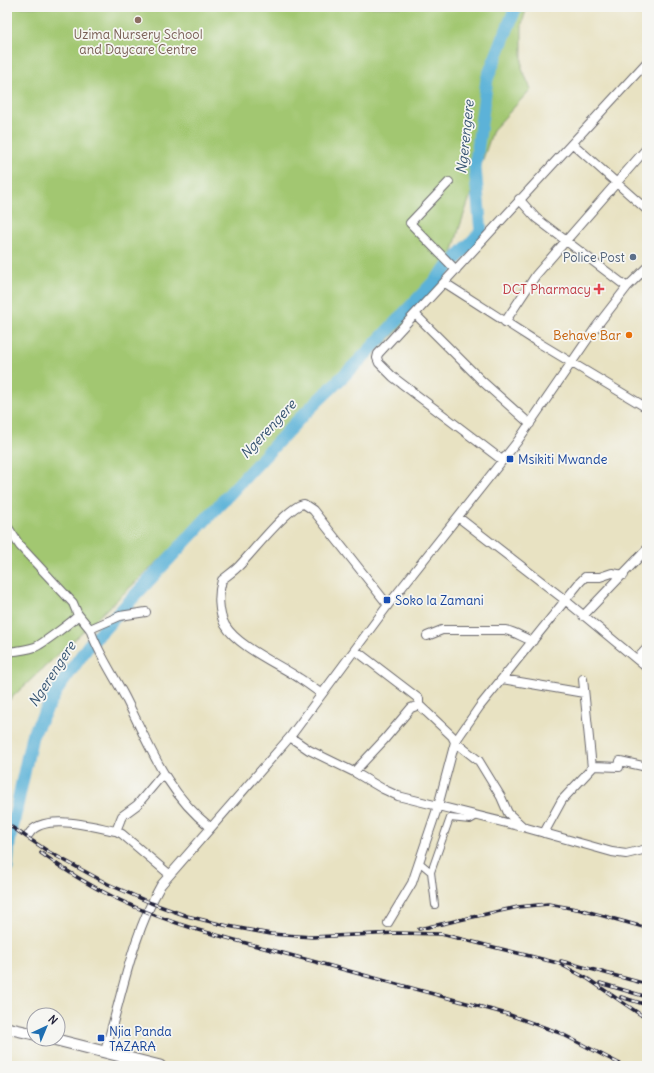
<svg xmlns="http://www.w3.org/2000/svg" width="654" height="1073" font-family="Delius,sans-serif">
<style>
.green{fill:#a2c771;stroke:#627456}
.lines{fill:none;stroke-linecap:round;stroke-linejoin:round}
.river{stroke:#5bb2d8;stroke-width:13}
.pedestrian-casing{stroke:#67656a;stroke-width:8}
.minor-casing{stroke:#67656a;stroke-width:10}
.secondary-casing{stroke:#67656a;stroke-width:13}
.pedestrian{stroke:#fff;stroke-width:6}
.minor{stroke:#fff;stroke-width:8}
.secondary{stroke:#fff;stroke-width:11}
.rail-casing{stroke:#22223b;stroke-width:3.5}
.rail{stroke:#f6f6f2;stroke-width:2;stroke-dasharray:6;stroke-linecap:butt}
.education-dot{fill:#8d6e63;stroke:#f6f6f2;stroke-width:1.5}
.service-dot{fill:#5c6f8a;stroke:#f6f6f2;stroke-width:1.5}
.health-dot{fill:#e0444e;stroke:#f6f6f2;stroke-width:1.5}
.food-dot{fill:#e8710a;stroke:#f6f6f2;stroke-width:1.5}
.transit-dot{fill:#1a4fb4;stroke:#f6f6f2;stroke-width:1.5}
.labels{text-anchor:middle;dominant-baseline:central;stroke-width:3.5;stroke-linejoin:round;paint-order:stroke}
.education-label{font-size:13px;fill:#785e54;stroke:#f6f6f2}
.service-label{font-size:13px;fill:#4e5e75;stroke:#f6f6f2;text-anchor:end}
.health-label{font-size:13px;fill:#be3a42;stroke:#f6f6f2;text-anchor:end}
.food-label{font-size:13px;fill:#c56008;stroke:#f6f6f2;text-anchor:end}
.transit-label{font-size:13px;fill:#164399;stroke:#f6f6f2;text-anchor:start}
.water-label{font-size:14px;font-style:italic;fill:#365472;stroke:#f6f6f2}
</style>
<rect width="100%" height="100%" fill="#f6f6f2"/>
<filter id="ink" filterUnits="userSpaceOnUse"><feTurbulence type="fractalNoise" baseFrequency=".025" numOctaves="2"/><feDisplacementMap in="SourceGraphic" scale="8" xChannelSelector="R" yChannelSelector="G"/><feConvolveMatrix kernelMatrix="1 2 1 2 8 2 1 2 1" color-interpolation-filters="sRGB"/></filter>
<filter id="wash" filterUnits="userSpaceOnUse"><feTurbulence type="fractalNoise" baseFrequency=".012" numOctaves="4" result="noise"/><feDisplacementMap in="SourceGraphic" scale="16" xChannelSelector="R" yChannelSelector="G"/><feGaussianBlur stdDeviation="0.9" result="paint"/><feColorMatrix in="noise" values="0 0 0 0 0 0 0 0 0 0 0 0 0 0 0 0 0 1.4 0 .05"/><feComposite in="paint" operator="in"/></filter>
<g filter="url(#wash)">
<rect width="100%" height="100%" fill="#e8e2c2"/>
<path class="green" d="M7 7H527L522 24V69L531 89 493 130 460 226 442 288 225 499 7 702Z"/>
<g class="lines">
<path class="river" d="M7 868 9 843 32 736 57 690 89 645 300 418 360 360 481 232 475 168 487 79 516 7"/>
</g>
</g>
<g filter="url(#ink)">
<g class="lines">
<g class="pedestrian-casing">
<path id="pedestrian" d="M419 862 431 872
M435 905 431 872 450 818 470 820 477 816"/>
</g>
<g class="minor-casing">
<path id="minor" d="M573 144 647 210
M449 182 410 223 456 270
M519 199 536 218 627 287
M445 283 534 340 647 408
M416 315 482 381 530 424
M505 322 536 275 647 148
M502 460 393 377 379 363 377 358 378 354 647 62
M458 517 565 600 647 668
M7 526 20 546 73 603 78 615C76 619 41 645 35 647 26 650 16 651 7 652
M146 612 120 616 90 629C98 653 113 674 125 697 150 746 165 791 210 827
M77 613 90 629
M583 616 647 549
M427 636 442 630H505C516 632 523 638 533 641
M355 650 410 692 419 699V705L452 736 455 742 479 761 501 797 508 813 522 826
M637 659 647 648
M502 679 584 693
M583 679 592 768
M322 694C314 689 307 683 299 678 278 664 237 646 225 625 218 612 218 594 222 580 228 575 234 571 239 566 251 554 290 504 304 504L313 510 388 605
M290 737 309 750 354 772 383 789 398 796 523 827 612 852 626 854 647 849
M354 772 384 740 411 708 419 705
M116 831 122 816 137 805 163 774
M544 833 562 800 594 766 619 767 620 761 647 767
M29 834C43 812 94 827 116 831L122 834 169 874
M388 923 412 883 438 806 455 742 480 706 580 582 585 577H600L612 573 624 575
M105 1051C122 996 132 935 161 885L290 737 388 605 517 442 596 327 627 287 647 267"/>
</g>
<g class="secondary-casing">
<path id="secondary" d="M7 1028 34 1034
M53 1039 160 1066"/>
</g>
<use href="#pedestrian" class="pedestrian"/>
<use href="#minor" class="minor"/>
<use href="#secondary" class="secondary"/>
<g class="rail-casing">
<path id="rail" d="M7 824 49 852 108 884 151 903 187 916 228 926 271 934 312 937 397 933 441 934 558 963 588 979 647 1019
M41 853C90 889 139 912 198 930L507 1014 560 1033 624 1066
M419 929 518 907 548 904 582 910 647 928
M561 961 646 984
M600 983 647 997
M621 997 647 1005"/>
</g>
<use href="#rail" class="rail"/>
</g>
</g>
<circle class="education-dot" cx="138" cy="20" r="4"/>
<circle class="service-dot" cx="633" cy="257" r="4"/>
<path class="health-dot" d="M597 283h4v4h4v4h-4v4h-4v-4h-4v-4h4z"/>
<circle class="food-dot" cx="629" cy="335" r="4"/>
<g class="transit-dot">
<rect x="506" y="455" width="8" height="8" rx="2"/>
<rect x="383" y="596" width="8" height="8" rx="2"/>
<rect x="97" y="1034" width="8" height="8" rx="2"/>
</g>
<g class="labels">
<g class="education-label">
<text x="138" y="34">Uzima Nursery School<tspan x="138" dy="15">and Daycare Centre</tspan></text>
</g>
<g class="service-label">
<text x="625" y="257">Police Post</text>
</g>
<g class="health-label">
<text x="591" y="289">DCT Pharmacy</text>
</g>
<g class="food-label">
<text x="621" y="335">Behave Bar</text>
</g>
<g class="transit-label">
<text x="518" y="459">Msikiti Mwande</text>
<text x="395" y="600">Soko la Zamani</text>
<text x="109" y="1031">Njia Panda<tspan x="109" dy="15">TAZARA</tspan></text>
</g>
<g class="water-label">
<text transform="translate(465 137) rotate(-84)">Ngerengere</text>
<text transform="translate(268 429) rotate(-47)">Ngerengere</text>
<text transform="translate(52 674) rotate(-57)">Ngerengere</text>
</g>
</g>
<rect width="654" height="1073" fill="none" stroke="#f6f6f2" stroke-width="24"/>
<g transform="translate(46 1027) rotate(44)"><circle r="19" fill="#f6f6f2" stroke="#a1a1a9"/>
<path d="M0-3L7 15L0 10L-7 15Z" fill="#1f6fb2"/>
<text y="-6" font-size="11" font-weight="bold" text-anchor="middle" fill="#22223b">N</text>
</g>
</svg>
